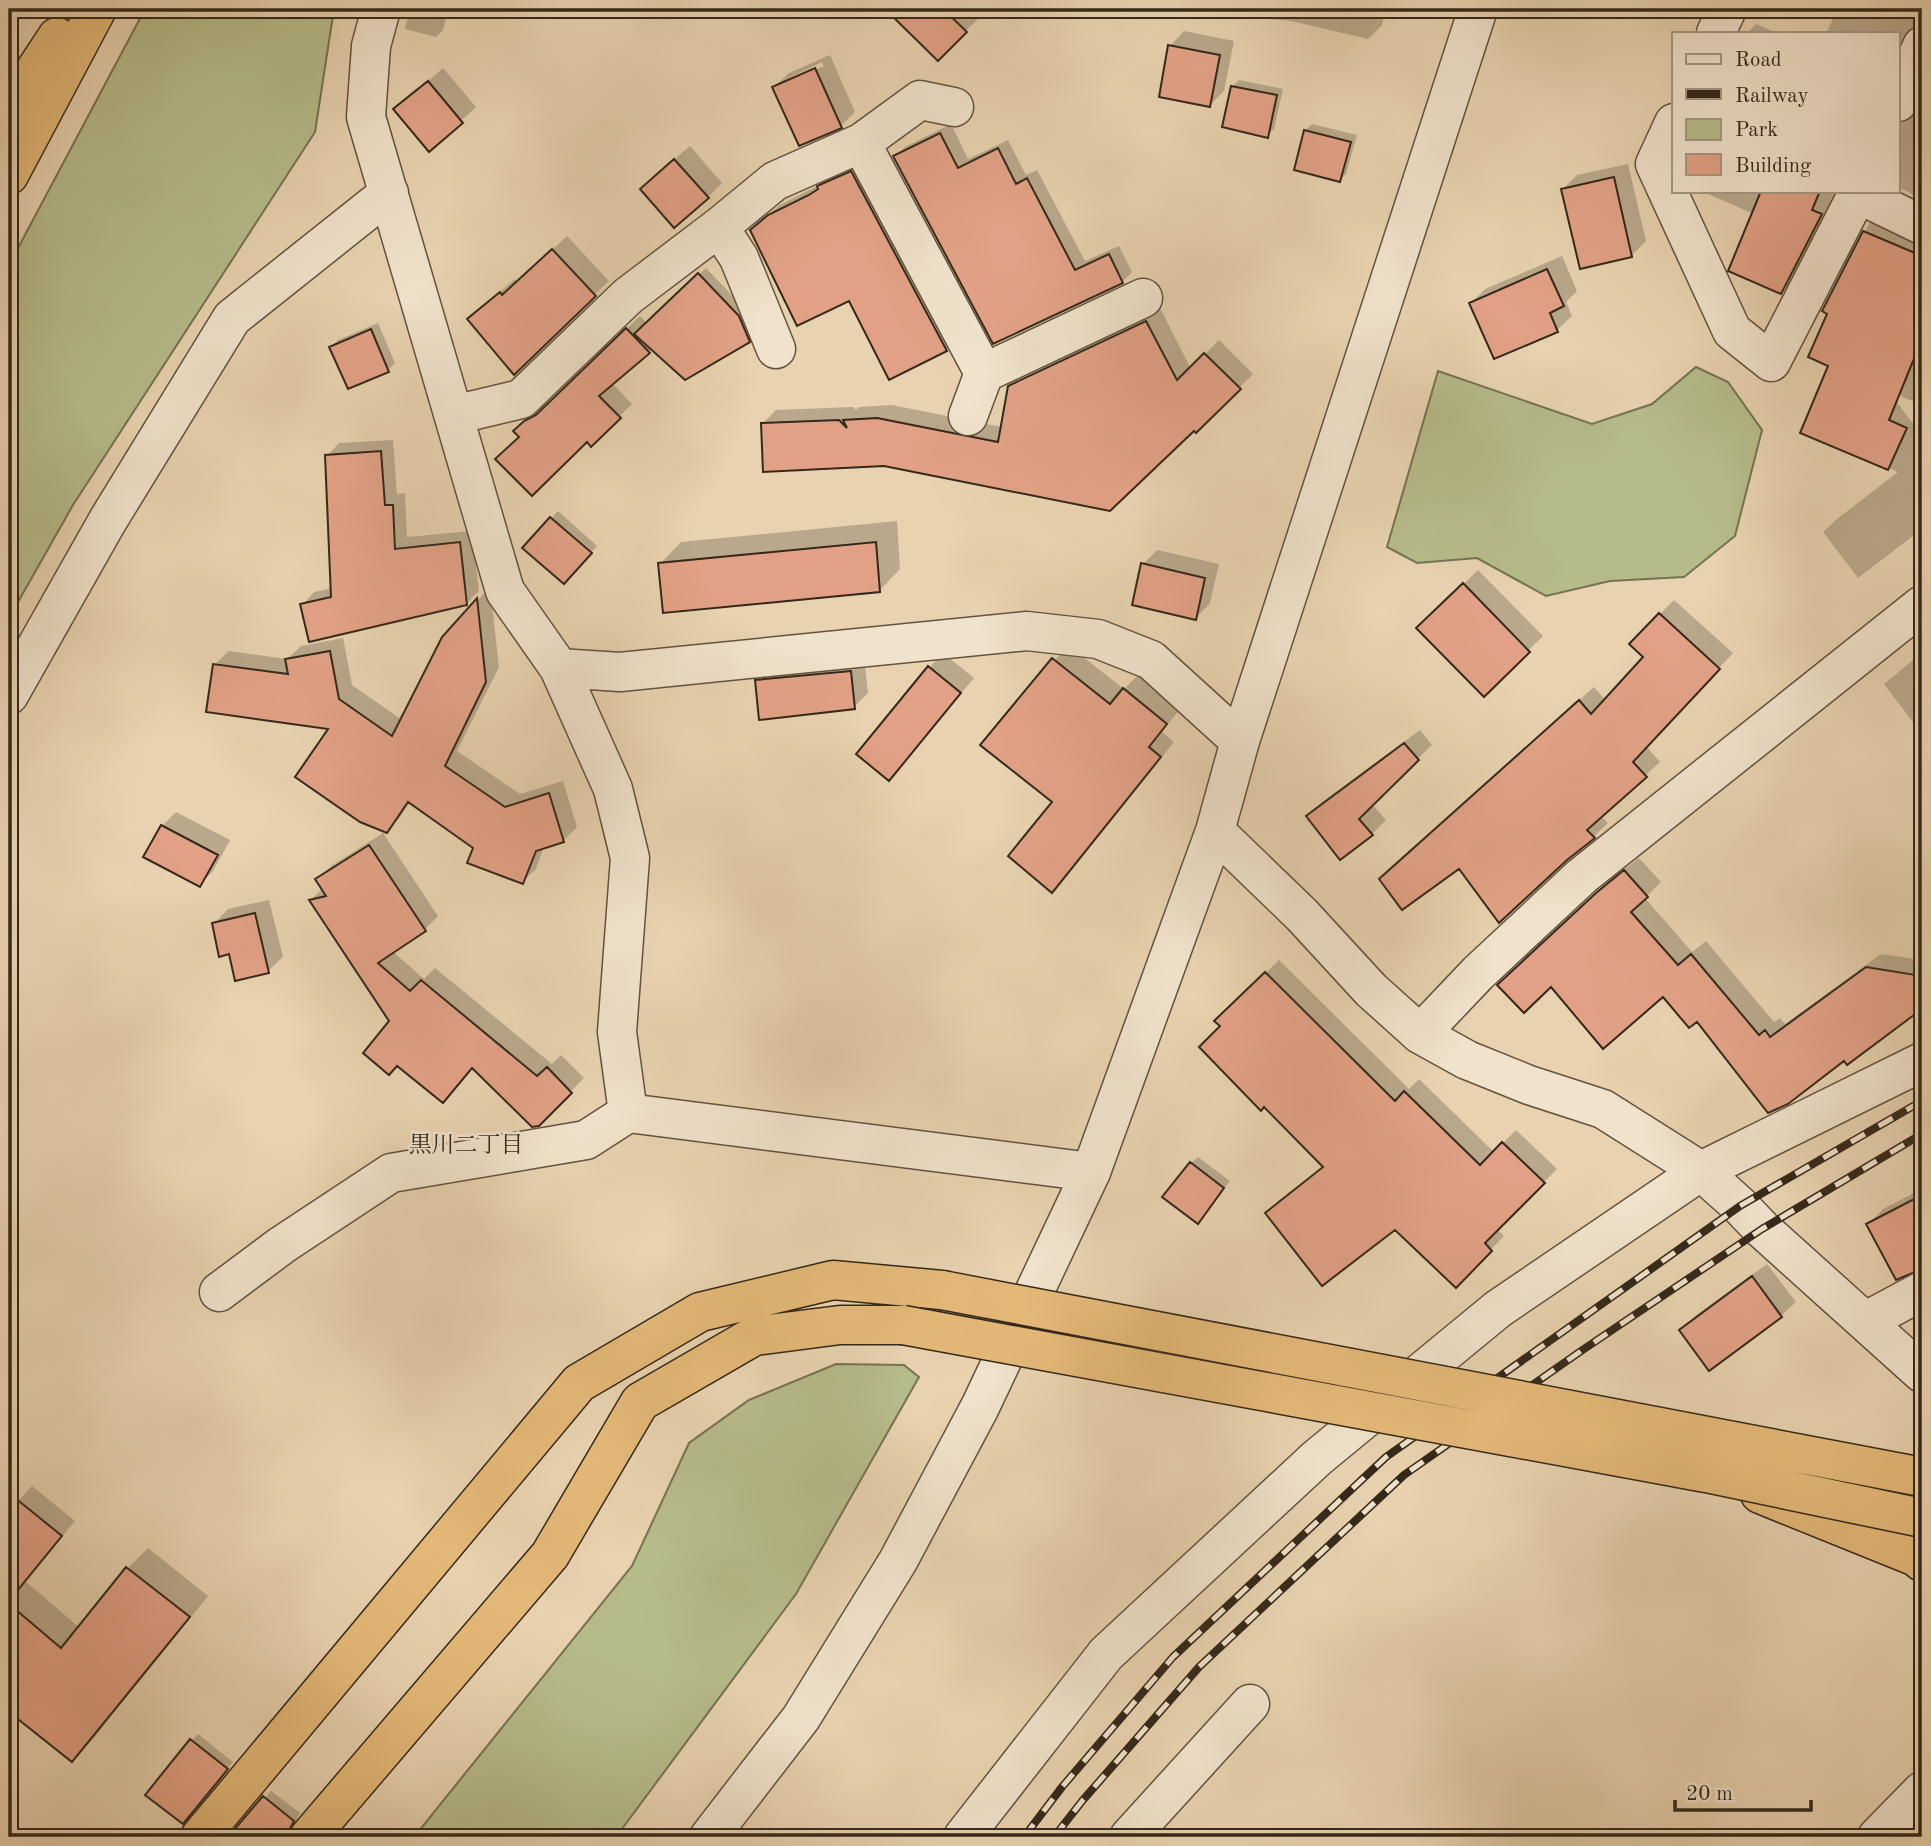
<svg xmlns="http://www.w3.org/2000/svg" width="1931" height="1846" font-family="'Old Standard TT','Noto Serif JP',serif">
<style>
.green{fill:#b6bb8a;stroke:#767252;stroke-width:2}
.shadow{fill:#0003;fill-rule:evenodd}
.building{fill:#e2a186;stroke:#35281a;stroke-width:2}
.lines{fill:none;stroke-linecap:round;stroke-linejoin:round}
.minor-casing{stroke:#62523f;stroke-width:41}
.tertiary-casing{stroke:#62523f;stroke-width:41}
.motorway-casing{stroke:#35281a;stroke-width:41}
.minor{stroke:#f0e2cb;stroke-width:38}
.tertiary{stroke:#f0e2cb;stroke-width:38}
.motorway{stroke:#e4b978;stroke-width:38}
.rail-casing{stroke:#35281a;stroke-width:8}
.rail{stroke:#f0e2cb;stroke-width:5;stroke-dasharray:16;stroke-linecap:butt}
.motorway-bridge-casing{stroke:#35281a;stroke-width:41;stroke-linecap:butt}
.motorway-bridge{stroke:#e4b978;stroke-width:38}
.labels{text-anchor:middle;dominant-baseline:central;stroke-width:5;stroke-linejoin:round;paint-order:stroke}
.neighbourhood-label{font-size:23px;fill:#35281a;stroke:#f0e2cb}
</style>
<rect width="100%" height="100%" fill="#e8d2af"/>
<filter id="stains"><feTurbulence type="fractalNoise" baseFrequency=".00286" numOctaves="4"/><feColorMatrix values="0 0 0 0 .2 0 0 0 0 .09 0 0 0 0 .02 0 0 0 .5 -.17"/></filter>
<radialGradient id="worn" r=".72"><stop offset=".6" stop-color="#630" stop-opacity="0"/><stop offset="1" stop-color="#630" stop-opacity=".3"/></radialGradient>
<path class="green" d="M145 9H334L315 132 73 505 9 618V265Z
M1696 367 1728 382 1762 430 1735 536 1684 577 1610 581 1546 596 1477 558 1417 563 1387 547 1438 371 1592 424 1652 404Z
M836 1364 904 1365 919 1377 796 1594 616 1837H414L632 1566 689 1443 749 1400Z"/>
<path class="shadow" d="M410 9H448L443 30 436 37 405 29Z
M930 9H972L980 17 938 58 920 13Z
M1200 9H1386L1382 25 1368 39 1291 21 1199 12Z
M1838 9H1909L1906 14 1918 19 1898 63V33H1826Z
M1756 24 1777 33H1747Z
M1184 31 1234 41 1224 91 1210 105 1170 46Z
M830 55 855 112 841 126 774 87 789 73ZM822 62 824 66 789 81V78Z
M443 68 476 107 429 150 396 110Z
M1239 80 1283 89 1274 129 1267 136 1232 87Z
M1898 104 1903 109 1916 111 1922 105V199L1898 187Z
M951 124 968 159 1008 140 1026 175 1037 170 1085 261 1119 246 1132 272 1122 282 994 342 895 157 905 147Z
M1312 124 1357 135 1346 174 1340 180 1305 130Z
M690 146 722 183 708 197 656 175Z
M862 162 956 339 946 349 889 377 850 298 762 220 780 205 823 183 830 177Z
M1628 164 1646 241 1631 256 1563 189 1577 175Z
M1701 191H1840L1795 278 1781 292 1754 214Z
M1882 210 1922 230V405L1888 391 1922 435V529L1858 578 1823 532 1837 519 1898 472 1802 432 1831 365 1829 313 1824 310 1869 224Z
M567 236 609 281 514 373 469 319 515 279 517 282Z
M1562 256 1577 291 1566 302 1572 316 1557 330 1495 357 1471 303 1485 289Z
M706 268 745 309 755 334 749 341 652 348 612 383 632 404 591 444 587 439 521 437 516 431 538 408 551 402 640 316 647 323Z
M1160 308 1191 369 1219 340 1253 374 1196 431 1194 428 1109 509 762 424 776 410 853 407 856 410 859 407 892 405 1002 427 1010 387 1024 372Z
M378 323 395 363 388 370 349 387 331 347 338 340Z
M393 440 397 494 405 493 407 537 472 531 479 591 466 604 302 605 314 592 332 588 327 456 339 443Z
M558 511 597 546 570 575 525 547Z
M897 521 900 569 879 591 660 564 681 542Z
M1157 550 1219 564 1210 603 1196 618 1143 564Z
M1478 570 1543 636 1484 694 1419 628Z
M490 587 499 667 457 751 520 794 563 781 577 827 564 840 544 846 536 869 522 882 410 802 400 817 387 831 331 728 215 664 229 651 287 659 301 646 343 638 352 685 402 720 443 638Z
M1674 600 1733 653 1646 746 1660 762 1601 816 1608 823 1593 837 1459 867 1395 865 1594 687 1606 701 1646 656 1660 614Z
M1068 645 1124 689 1138 675 1180 709 1162 732 1174 742 1066 876 1052 890 1054 802 983 745Z
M943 653 974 678 889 778 929 668Z
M1922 653V734L1884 684Z
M864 657 868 693 854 707 757 681 771 667Z
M1420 730 1432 745 1372 804 1386 820 1372 834 1340 857 1308 816 1322 802Z
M176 812 230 840 213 871 199 885 162 826Z
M1922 815V832L1914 827Z
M383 833 438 916 425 929 392 951 424 979 435 968 552 1064 561 1055 584 1078 538 1124 473 1066 443 1101 311 900 323 888 318 879 331 866Z
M1639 858 1661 882 1645 898 1692 952 1706 941 1774 1022 1780 1018 1785 1024 1881 954 1922 960V1014L1915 1013 1845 1058 1697 1019 1663 995 1551 985 1513 972 1612 879Z
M269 900 283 957 268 971 231 952 214 924 228 909Z
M1279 960 1409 1089 1419 1079 1494 1152 1516 1130 1557 1169 1497 1229 1504 1236 1456 1286 1395 1227 1267 1213 1280 1200 1324 1166 1217 1021Z
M1198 1157 1230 1181 1198 1222 1191 1163Z
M1922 1189V1267L1911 1270 1869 1224 1883 1209Z
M1767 1264 1796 1302 1781 1316 1709 1369 1681 1330 1695 1316Z
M32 1486 75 1521 25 1581 80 1628 128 1568 148 1548 208 1596 92 1740 72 1760 9 1709V1511Z
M198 1734 233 1762 189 1815 191 1741Z
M271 1791 300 1813 293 1826 295 1837H231Z"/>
<path class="building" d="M885 9H943L967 32 938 61Z
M1168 45 1220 55 1210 107 1159 97Z
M815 68 842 128 799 146 772 87Z
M428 81 463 123 429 152 393 109Z
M1231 86 1277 95 1268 138 1222 127Z
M1304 130 1351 142 1340 182 1294 170Z
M940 133 958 168 998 148 1016 184 1027 178 1075 270 1109 254 1123 283 993 344 893 156Z
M674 159 709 198 674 228 640 189Z
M851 171 947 351 889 380 849 301 797 326 750 230 768 215 809 195 818 189 817 186Z
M1614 177 1632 257 1580 269 1561 189Z
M1761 191H1820L1812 210 1822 214 1781 294 1728 271Z
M1863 231 1922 256V339L1889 420 1907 428 1888 470 1800 433 1828 366 1808 357 1827 314 1822 311Z
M552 249 596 296 514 375 467 319 500 292 502 295Z
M1547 269 1564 306 1550 313 1558 332 1494 359 1469 303Z
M698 273 739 316 750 342 685 380 634 334Z
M1146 321 1177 380 1204 353 1241 389 1196 433 1194 431 1110 511 884 466 763 472 761 423 839 420 847 428 843 420 877 418 998 442 1008 386Z
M626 328 650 353 599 396 621 418 591 447 587 442 532 496 495 459 519 437 513 431 524 421 536 415Z
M371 329 389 372 348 389 329 347Z
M381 451 385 505H393L395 549 460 542 467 605 309 642 300 604 331 597 325 455Z
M550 517 592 553 564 584 522 548Z
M876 542 880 592 663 613 658 563Z
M1141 563 1205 578 1196 620 1132 605Z
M1463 583 1530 652 1484 697 1416 628Z
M477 598 486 682 445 766 505 807 549 793 564 842 536 851 523 884 467 863 473 848 408 802 387 833 360 822 295 777 328 729 206 712 213 664 288 674 285 659 330 651 339 699 392 736 442 637Z
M1659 613 1720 669 1633 762 1647 777 1587 830 1595 838 1567 860 1499 923 1459 869 1402 910 1379 879 1579 700 1591 714 1643 657 1629 644Z
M1052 658 1110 704 1123 688 1167 724 1149 747 1161 757 1052 893 1008 856 1052 802 980 745Z
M928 666 961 693 889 781 856 754Z
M851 671 855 709 759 720 755 680Z
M1404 743 1419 760 1359 819 1373 835 1340 860 1306 816Z
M161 825 218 855 200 887 143 857Z
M369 845 426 931 378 963 410 991 421 980 537 1076 547 1067 572 1093 539 1126 532 1127 472 1068 443 1103 397 1066 389 1075 363 1053 389 1021 309 900 326 896 315 879Z
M1624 870 1648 897 1631 912 1678 965 1691 954 1759 1035 1765 1030 1770 1037 1866 967 1922 976V1009L1847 1065 1844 1061 1788 1104 1768 1113 1697 1022 1689 1028 1663 997 1603 1049 1551 987 1524 1013 1497 985 1596 893Z
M255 913 269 973 235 981 229 954 219 957 212 923Z
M1265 972 1395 1101 1404 1091 1480 1165 1502 1142 1545 1183 1485 1243 1492 1251 1456 1288 1395 1230 1322 1286 1265 1213 1323 1167 1264 1107 1261 1111 1199 1047 1220 1026 1214 1021Z
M1190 1162 1224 1188 1198 1224 1162 1197Z
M1922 1195V1269L1896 1280 1866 1224Z
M1752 1276 1782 1317 1709 1371 1679 1330Z
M9 1493 62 1536 9 1601Z
M126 1567 190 1617 72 1762 9 1712V1604L61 1648Z
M190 1739 228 1769 183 1824 145 1795Z
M263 1796 294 1821 288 1832V1837H228Z"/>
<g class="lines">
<g class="minor-casing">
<path id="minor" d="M381 9 371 46 366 117 505 591 559 668 613 789 630 858 617 1032 628 1113
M1716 33 1727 9
M1898 102 1922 46
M1674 123 1655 164 1732 331 1771 362 1859 191
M861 143 984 373 968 416
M1858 194 1922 225
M719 227 739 258 776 349
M984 373 1143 298
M454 415 521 399 628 296 719 227 775 181 861 143 920 100 954 107
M559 668 620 672 1027 631 1098 639 1151 660 1240 741
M9 695 108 520 232 318 389 193
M1420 1034 1478 973 1582 876 1922 605
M219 1292 282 1245 391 1173 586 1140 628 1113 1091 1172
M1866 1321 1922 1291
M963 1837 1106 1654 1317 1458 1498 1309 1701 1171 1922 1062
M1129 1837 1250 1704
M1877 1837 1922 1791"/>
</g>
<g class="tertiary-casing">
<path id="tertiary" d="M1215 831 1302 915 1371 990 1420 1034 1467 1060 1529 1085 1603 1109 1701 1171 1740 1206 1762 1229 1922 1373
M709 1837 801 1718 898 1561 980 1407 1091 1172 1215 831 1240 741 1478 9"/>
</g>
<g class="motorway-casing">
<path id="motorway" d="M9 110 57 37
M9 175 97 9
M1760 1494 1916 1557 1922 1562
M200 1837 579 1383 700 1312 833 1280 942 1290
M309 1837 550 1555 640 1402 754 1336 840 1325H903"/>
</g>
<use href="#minor" class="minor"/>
<use href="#tertiary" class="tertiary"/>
<use href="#motorway" class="motorway"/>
<g class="rail-casing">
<path id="rail" d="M1024 1837 1062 1787 1173 1657 1386 1457 1740 1206 1922 1101
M1054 1837 1083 1800 1199 1667 1404 1475 1581 1351 1762 1229 1922 1134"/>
</g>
<use href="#rail" class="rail"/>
<g class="motorway-bridge-casing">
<path id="motorway-bridge" d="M942 1290 1922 1477
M903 1325 1706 1473 1922 1518"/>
</g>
<use href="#motorway-bridge" class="motorway-bridge"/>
</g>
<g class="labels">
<g class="neighbourhood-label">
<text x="466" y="1145">黒川二丁目</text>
</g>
</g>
<rect width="1931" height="1846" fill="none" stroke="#e8d2af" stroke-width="35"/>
<rect x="10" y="10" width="1910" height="1825" fill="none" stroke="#35281a" stroke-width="3.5"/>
<rect x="18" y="18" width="1896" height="1811" fill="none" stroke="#35281a" stroke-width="2"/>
<rect x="1672" y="32" width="228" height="161" fill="#f0e2cb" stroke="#a59884" stroke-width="2"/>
<rect x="1686" y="54" width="35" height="10" fill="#f0e2cb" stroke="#a59884" stroke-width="2"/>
<text x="1735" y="66" font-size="21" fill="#35281a">Road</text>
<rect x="1686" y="89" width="35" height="10" fill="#35281a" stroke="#a59884" stroke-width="2"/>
<text x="1735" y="102" font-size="21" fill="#35281a">Railway</text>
<rect x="1686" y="119" width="35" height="21" fill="#b6bb8a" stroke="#a59884" stroke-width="2"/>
<text x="1735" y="136" font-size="21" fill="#35281a">Park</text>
<rect x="1686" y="154" width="35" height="21" fill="#e2a186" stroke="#a59884" stroke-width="2"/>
<text x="1735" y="172" font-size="21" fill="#35281a">Building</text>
<path d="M1675 1800v10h136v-10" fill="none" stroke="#35281a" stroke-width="3.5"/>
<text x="1686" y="1800" font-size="21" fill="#35281a" stroke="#f0e2cb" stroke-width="5" paint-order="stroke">20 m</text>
<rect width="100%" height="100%" filter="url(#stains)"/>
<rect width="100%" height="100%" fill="url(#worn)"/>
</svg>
